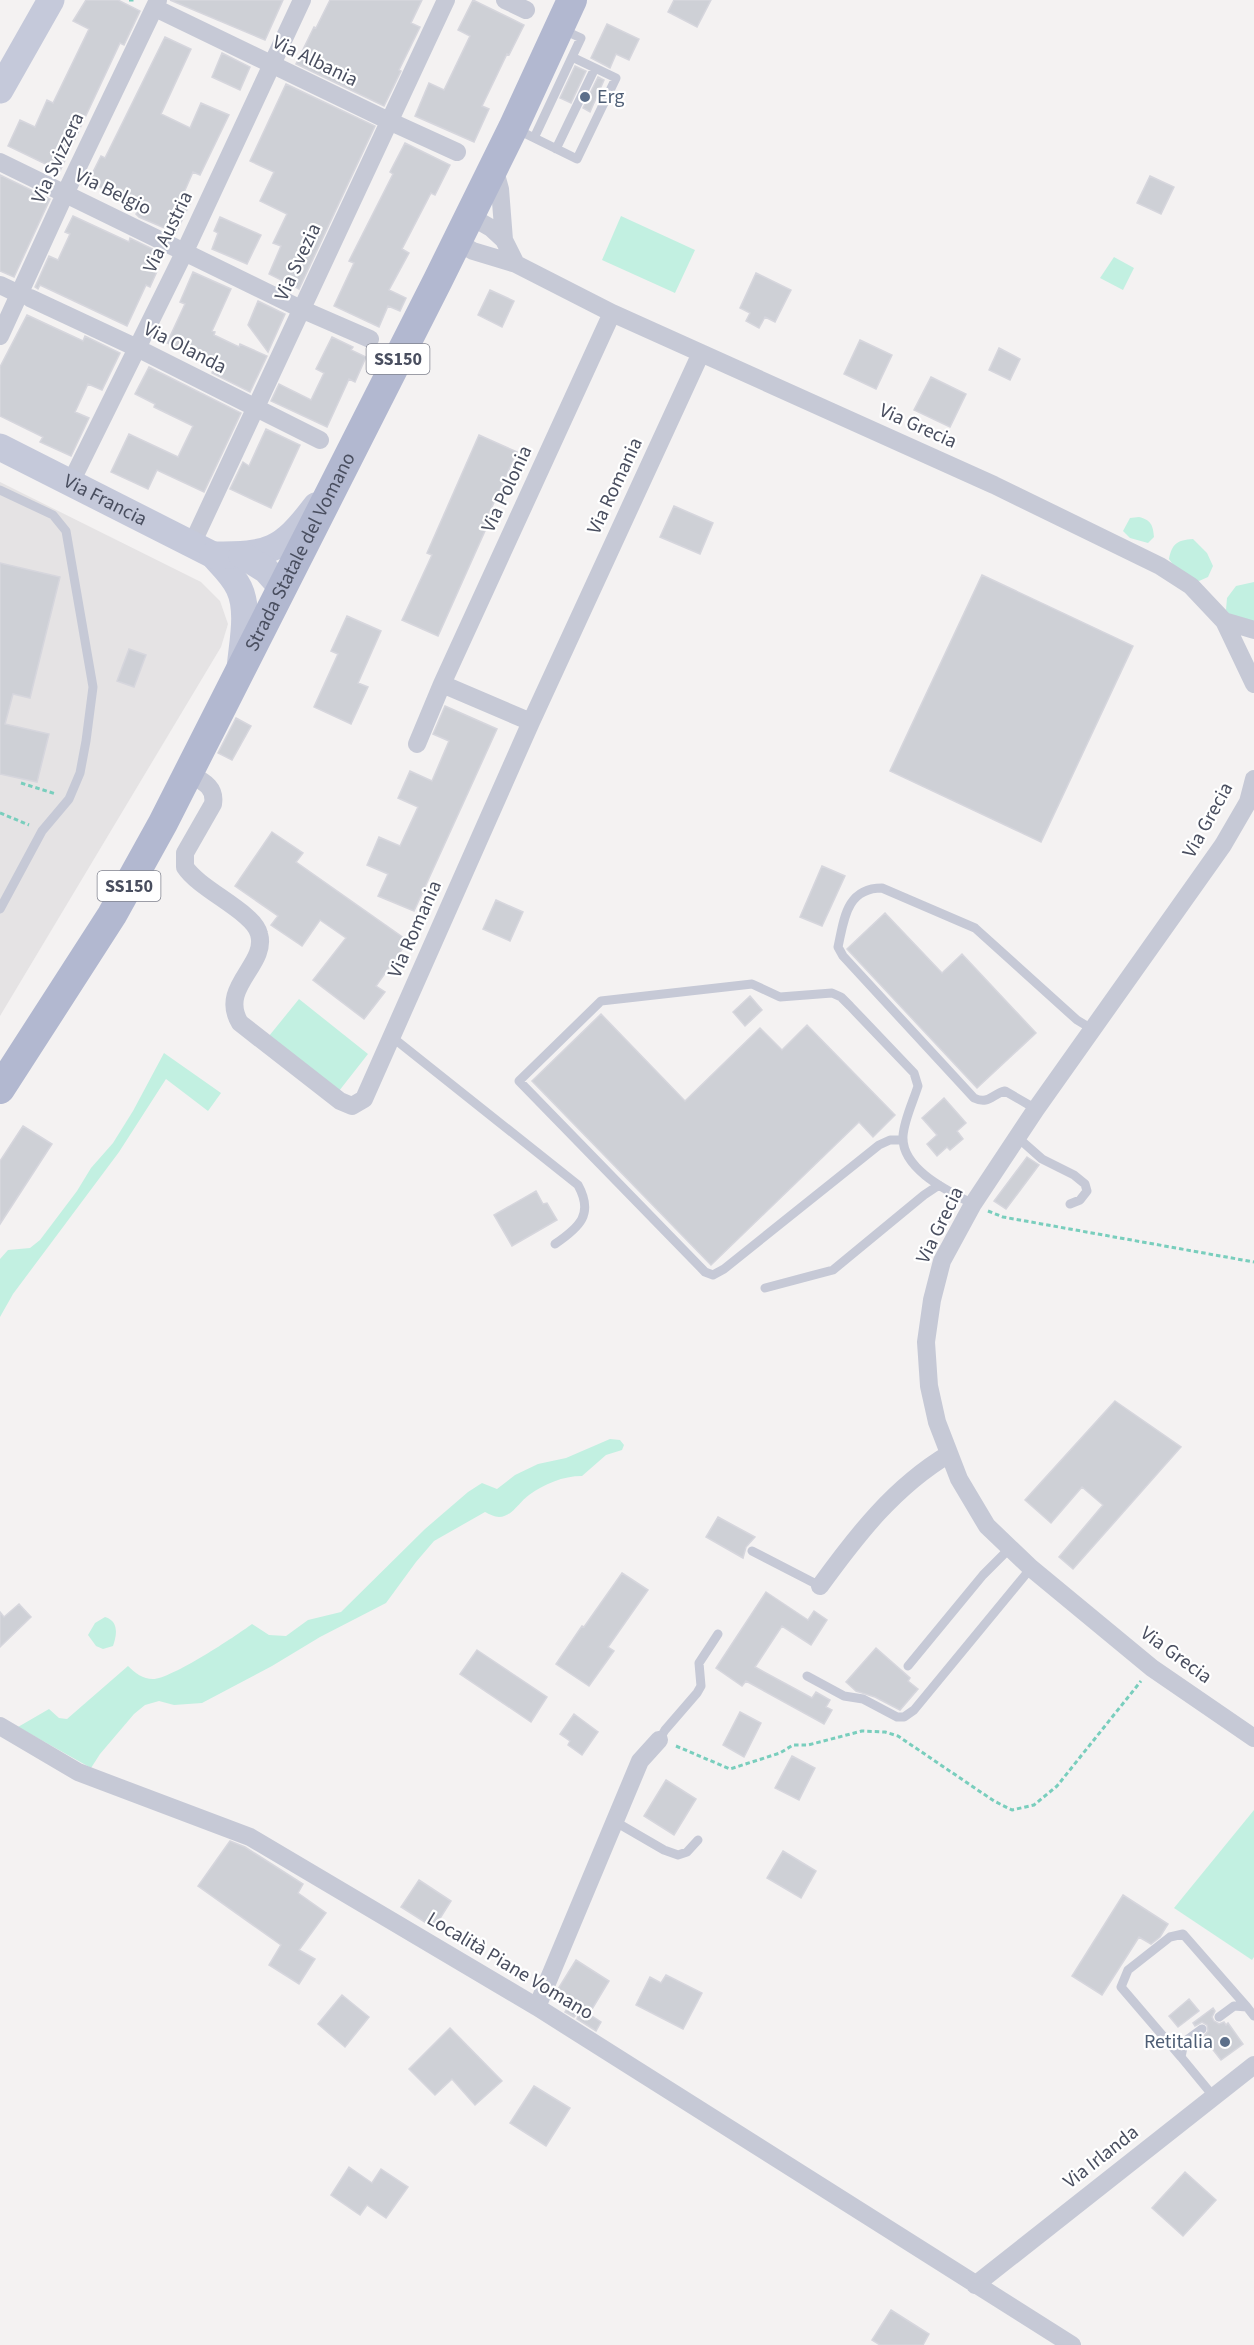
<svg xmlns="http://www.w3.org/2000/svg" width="1254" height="2345" font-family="'Source Sans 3',sans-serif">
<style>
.education{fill:#e5e3e4}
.green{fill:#c2f0e1}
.building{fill:#ced0d6;stroke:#d6d6dd;stroke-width:1.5}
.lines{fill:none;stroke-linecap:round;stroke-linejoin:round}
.path{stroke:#79cebd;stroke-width:3;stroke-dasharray:4.5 3;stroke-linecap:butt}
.lane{stroke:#c6c9d6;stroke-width:9}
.street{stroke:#c6c9d6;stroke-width:18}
.secondary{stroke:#c5c9da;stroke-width:27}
.primary{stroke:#b2b8d0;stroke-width:30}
.service-dot{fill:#5c6f8a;stroke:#fff;stroke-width:2}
.labels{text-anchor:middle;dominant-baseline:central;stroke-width:4.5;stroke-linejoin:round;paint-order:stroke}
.shield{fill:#fff;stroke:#80838f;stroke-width:1.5}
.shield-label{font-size:18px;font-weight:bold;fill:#494e5f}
.street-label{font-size:20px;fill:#494e5f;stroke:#fff}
.service-label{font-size:20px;fill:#4e5e75;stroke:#fff;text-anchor:start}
</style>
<rect width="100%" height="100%" fill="#f4f2f2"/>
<path class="education" d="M0 482 201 582 220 601 228 624 221 647 0 1016Z"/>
<path class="green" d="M621 216 695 250 675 293 602 260Z
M1114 257 1134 268 1123 290 1100 278Z
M1139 517C1151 520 1153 525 1154 537L1148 543 1130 538 1123 531 1130 518Z
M1193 539 1207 553 1213 566 1208 577 1199 581C1185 577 1177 571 1169 559 1172 544 1177 540 1193 539Z
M1254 582V627L1232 617 1226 610 1227 598 1236 586Z
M299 999 368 1054 339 1091 269 1036Z
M164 1053 221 1093 208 1111 166 1079 119 1152 13 1294 0 1317V1259L8 1250 30 1248 40 1240 77 1191 91 1168 113 1143 133 1111Z
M610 1439 620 1440 624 1445 622 1450 606 1455 582 1476C563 1476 544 1484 529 1495 519 1502 512 1517 499 1517 495 1517 489 1514 485 1512L434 1541 416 1562 386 1603 320 1637 272 1666 202 1703 174 1705 159 1701 145 1705 134 1714 100 1754 91 1768 18 1727 49 1709 59 1718 67 1719 128 1666C135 1673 143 1679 153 1679 171 1679 236 1636 252 1624L269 1635 286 1636 308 1620 341 1612 425 1529 468 1492 482 1483 497 1489 515 1475 538 1464 566 1458Z
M105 1617C119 1621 117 1635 113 1646L103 1649 96 1646 88 1635 95 1623Z
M1254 1810V1957L1252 1960 1174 1908Z"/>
<path class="building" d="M86 0H118L140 11 124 45 120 43 60 171 8 146 20 120 35 127 47 100 53 103 89 29 73 21Z
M170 0H283L265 40Z
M330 0H422L411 23 420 27 399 70 401 71 384 106 296 64 314 27 316 28Z
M473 0 524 25 509 55 507 54 482 106 489 109 474 142 415 116 429 83 444 90 470 36 458 30Z
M674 0H711L697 27 668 12Z
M607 24 639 39 629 60 616 54 610 68 591 58Z
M165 37 191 49 161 114 190 128 201 103 229 115 200 175 193 172 182 197 191 201 176 233 139 217 136 214 140 206 88 182 101 156 105 158Z
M222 53 250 67 240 90 212 77Z
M575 66 586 71 571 103 560 98Z
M598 77 604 80 590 112 583 108Z
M286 84 375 126 299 289 269 274 281 246 273 243 287 214 260 201 274 172 250 161Z
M405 143 450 165 435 195 431 193 402 249 409 253 389 290 406 298 400 311 388 306 379 327 334 306 354 263 349 261 393 174 390 172Z
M0 175 50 199 14 277 0 271Z
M1150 176 1174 187 1161 214 1137 203Z
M73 216 129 242 130 238 161 253 154 267 158 269 150 287 146 285 127 326 40 285 38 289 35 287 49 256 58 260 70 234 65 232Z
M220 217 261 235 247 264 212 249 218 233 214 231Z
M193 272 231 289 212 331 215 332 214 335 239 347 240 344 267 356 250 392 212 373 215 365 167 343 185 304 180 302Z
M756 273 791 290 775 322 765 317 759 328 746 321 750 313 740 308Z
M490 290 514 301 502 327 478 315Z
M258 301 285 314 268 352 248 325Z
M27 315 83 341 85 336 120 353 102 390 88 384 75 412 89 418 71 456 40 442 43 437 0 416V367Z
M332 337 353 347 351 350 366 357 355 382 349 379 327 427 271 401 279 384 311 400 324 373 316 369Z
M860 340 892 355 876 389 844 374Z
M999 348 1020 359 1010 380 989 370Z
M149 367 241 413 204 492 157 470 148 489 111 472 129 434 178 457 193 426 154 407 155 404 135 394Z
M931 377 966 394 950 427 914 410Z
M266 429 300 445 271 508 230 489 243 462 249 466Z
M479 435 517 452 486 520 489 522 438 636 402 620 432 555 427 553Z
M674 506 713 523 700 554 660 537Z
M0 563 60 577 30 698 13 694 5 724 49 734 37 782 0 774Z
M982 575 1133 646 1041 842 890 771Z
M347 616 381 631 358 683 368 687 351 724 314 707 338 654 331 651Z
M129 649 146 655 134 687 117 681Z
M445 706 497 729 414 911 378 896 388 874 367 865 379 837 400 846 418 807 398 798 410 771 432 781 449 741 433 734Z
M236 718 251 726 232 760 218 753Z
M272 832 303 853 296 862 408 941 376 986 385 992 364 1019 313 980 346 938 320 920 302 946 271 925 278 916 235 886Z
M822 866 845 876 822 926 800 917Z
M496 900 523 912 510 941 483 929Z
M885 913 942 973 962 954 1036 1033 977 1088 847 949Z
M750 996 762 1010 745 1026 733 1012Z
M601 1014 685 1101 760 1028 782 1050 807 1025 895 1115 873 1137 859 1122 711 1265 532 1081Z
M944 1098 966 1123 957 1131 963 1139 950 1150 947 1147 937 1156 927 1144 937 1135 922 1118Z
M23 1126 52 1144 0 1224V1161Z
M1027 1157 1039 1165 1006 1209 994 1201Z
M536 1191 543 1204 547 1203 557 1220 512 1246 494 1215Z
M1115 1401 1181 1447 1073 1569 1059 1557 1103 1505 1082 1487 1051 1523 1025 1500Z
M718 1517 755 1537 746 1547 743 1558 706 1537Z
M622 1573 648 1590 608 1647 614 1651 589 1686 556 1664 582 1626 584 1627Z
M766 1592 808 1620 814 1611 827 1620 811 1645 782 1626 755 1667 812 1698 816 1692 830 1700 826 1707 832 1710 824 1724 746 1681 742 1686 716 1668Z
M19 1604 31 1617 0 1647V1612L4 1617Z
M876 1648 910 1678 908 1681 918 1689 900 1710 875 1697 856 1691 846 1682Z
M477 1650 547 1697 531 1722 460 1674Z
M740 1712 761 1723 744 1757 723 1745Z
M574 1714 598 1732 582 1755 568 1745 570 1741 560 1734Z
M792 1756 815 1768 799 1800 775 1788Z
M666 1780 696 1799 674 1835 644 1816Z
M230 1841 245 1847 303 1884 298 1893 326 1913 299 1950 315 1959 299 1984 269 1965 281 1945 198 1886Z
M783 1851 816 1871 801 1898 767 1878Z
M419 1880 451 1901 434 1928 401 1907Z
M1123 1895 1168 1924 1160 1937 1151 1944 1139 1937 1102 1995 1072 1976Z
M576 1960 609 1981 589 2014 601 2022 596 2031 577 2019 579 2012 574 2017 565 2012 573 1999 558 1989Z
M666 1975 702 1993 683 2029 636 2005 650 1977 661 1983Z
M342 1995 369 2017 345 2047 318 2024Z
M1189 1999 1199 2011 1178 2027 1169 2016Z
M1213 2008 1215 2011 1212 2017 1214 2021 1219 2024 1224 2022 1226 2025 1228 2023 1243 2044 1221 2060 1203 2037 1208 2031 1207 2025 1202 2022 1195 2026 1193 2023Z
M450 2028 502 2081 475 2105 452 2079 435 2095 409 2069Z
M534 2086 570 2108 546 2146 510 2123Z
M349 2167 372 2183 381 2169 408 2187 386 2218 367 2205 360 2215 331 2195Z
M1185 2172 1216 2200 1183 2236 1152 2208Z
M891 2310 929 2334 923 2345H880L872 2340Z"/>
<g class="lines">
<path class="path" d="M129 0H136
M21 783 56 794
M0 813 29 825
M988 1211 1003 1217 1254 1262
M676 1746 730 1769 780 1753 793 1745H808L862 1731 885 1732 898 1736 994 1801 1012 1810 1034 1805 1057 1786 1141 1681"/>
<path class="lane" d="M561 29 581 38 572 57
M516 129 577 159 616 78 572 57 534 138
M556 149 595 68
M0 490 53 515 66 531 93 687 86 741 80 773 69 799 42 831 0 909
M392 1037 578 1185C594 1214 580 1227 555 1244
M1036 1109 1005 1091C992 1094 989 1105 974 1098L843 956 838 947C844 920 846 888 882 888L975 928 1077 1020 1092 1029
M1017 1137 1042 1159 1074 1175 1085 1184 1087 1191 1080 1200 1070 1204
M903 1140H890L879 1145 724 1269 713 1275 705 1272 519 1081 601 1001 752 984 780 997 832 993 841 997 850 1006 914 1073 918 1086C913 1102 904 1120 903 1136 901 1169 948 1191 973 1204
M765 1288 833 1270 924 1195 939 1185
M752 1551 820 1586
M908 1666 983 1575 1009 1549
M807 1676 844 1696 863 1699 897 1717H904L914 1710 1031 1568
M659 1740 665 1730 697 1693 701 1686 699 1663 718 1634
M614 1821 664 1850 678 1855 687 1852 698 1840
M1219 2017 1234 2006 1247 2007 1254 2016
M1202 2029 1184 2042 1181 2057 1214 2097
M1181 2057 1121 1987 1128 1970 1170 1937 1183 1934 1247 2007"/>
<path class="street" d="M505 0 526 10
M155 8 389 121 457 152
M0 162 301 309 370 339
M494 167 500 189 504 240 516 264
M470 216 491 228 504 240
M457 242 473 251 516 264 612 313 994 485 1160 566 1191 586 1224 621 1254 684
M0 285 19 294
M30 298 137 348 320 440
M0 336 65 194 158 0
M71 482 185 251 302 0
M192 544 446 0
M1224 621 1254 630
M531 722 442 684 612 313
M417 744 442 684
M188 773C202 781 216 786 213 804L185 853V867C200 890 254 912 259 934 268 965 218 987 240 1023L340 1101 352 1106 364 1099 531 722 701 353
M1254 779 1248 802 1223 845 1036 1109 973 1204 942 1261 932 1300 926 1342 929 1386 937 1422 959 1479 987 1526 1031 1568 1152 1668 1254 1738
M820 1586C857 1535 894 1487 949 1454
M0 1726 78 1772 250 1837 537 2007 1072 2345
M537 2007 640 1761 659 1740
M975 2285 1254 2065"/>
<g class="secondary">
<path d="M0 90 51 0"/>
<path id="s1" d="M0 447 213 555C222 565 233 575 239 588 250 611 242 644 240 669"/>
<path d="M213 555C269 555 281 552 316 506"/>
<path d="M242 555 266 570 282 588"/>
</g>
<path class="primary" id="s2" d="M0 1089 112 915 163 823 438 280 513 128 572 0"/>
</g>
<g class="service-dot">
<circle cx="585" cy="97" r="6"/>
<circle cx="1225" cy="2042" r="6"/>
</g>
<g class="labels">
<g class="shield">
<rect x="366.5" y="344" width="63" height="30" rx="4.5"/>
<rect x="97.5" y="871" width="63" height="30" rx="4.5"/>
</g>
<g class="shield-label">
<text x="398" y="359">SS150</text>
<text x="129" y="886">SS150</text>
</g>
<g class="street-label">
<text transform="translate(315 61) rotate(26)">Via Albania</text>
<text transform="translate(58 158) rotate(-65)">Via Svizzera</text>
<text transform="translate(113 192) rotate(26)">Via Belgio</text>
<text transform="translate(168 232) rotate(-64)">Via Austria</text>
<text transform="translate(298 262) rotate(-65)">Via Svezia</text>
<text transform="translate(185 348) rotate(27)">Via Olanda</text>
<text transform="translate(918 426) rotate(24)">Via Grecia</text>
<text transform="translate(615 486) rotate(-65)">Via Romania</text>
<text transform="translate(507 489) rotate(-65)">Via Polonia</text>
<text stroke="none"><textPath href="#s1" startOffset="118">Via Francia</textPath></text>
<text stroke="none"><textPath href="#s2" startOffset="616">Strada Statale del Vomano</textPath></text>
<text transform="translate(1208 820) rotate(-61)">Via Grecia</text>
<text transform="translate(415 929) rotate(-66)">Via Romania</text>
<text transform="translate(940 1225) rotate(-64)">Via Grecia</text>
<text transform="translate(1176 1655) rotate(36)">Via Grecia</text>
<text transform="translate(510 1966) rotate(31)">Località Piane Vomano</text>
<text transform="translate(1101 2157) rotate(-38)">Via Irlanda</text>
</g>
<g class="service-label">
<text x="597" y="97">Erg</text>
<text x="1213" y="2042" text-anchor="end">Retitalia</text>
</g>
</g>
</svg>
